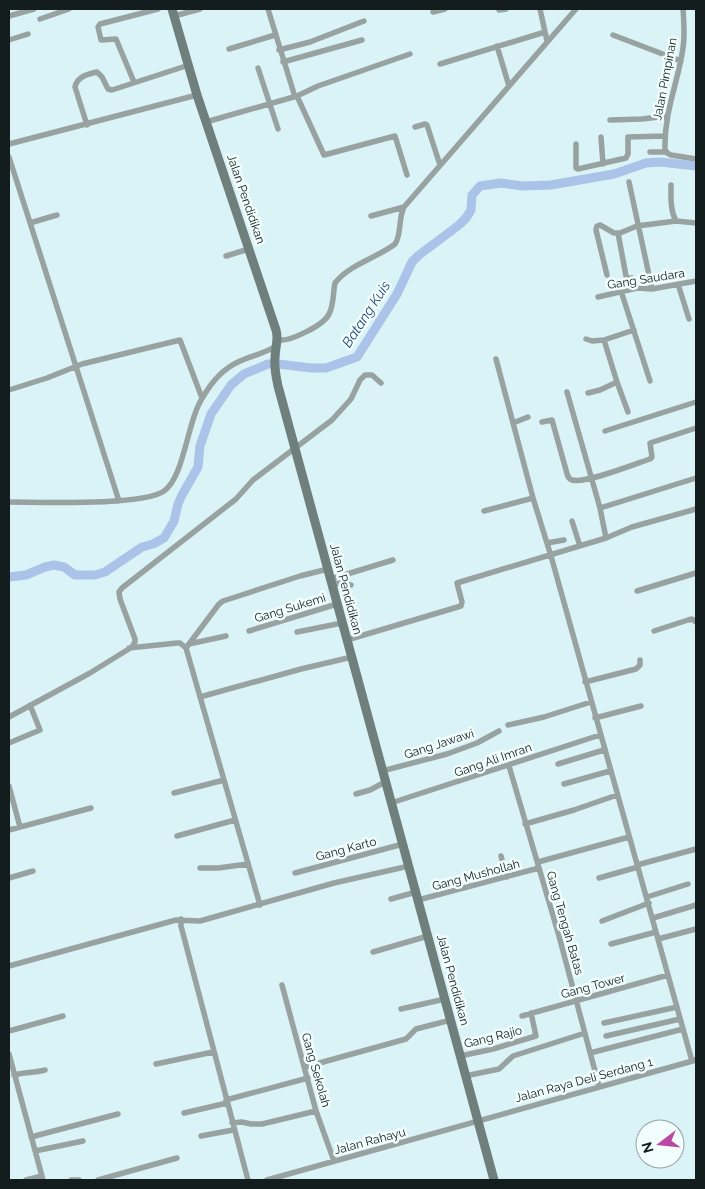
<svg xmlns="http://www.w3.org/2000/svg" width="705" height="1189" font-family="Raleway,sans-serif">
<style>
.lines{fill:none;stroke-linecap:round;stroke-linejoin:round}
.river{stroke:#abc3e9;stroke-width:9}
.minor{stroke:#98a3a1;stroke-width:5.5}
.secondary{stroke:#6f7f7c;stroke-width:9}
.labels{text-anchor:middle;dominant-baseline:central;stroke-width:5;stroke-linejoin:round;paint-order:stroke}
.street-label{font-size:12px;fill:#131d1e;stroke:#f2fdfe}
.water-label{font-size:14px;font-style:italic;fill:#264575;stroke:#f2fdfe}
</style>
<rect width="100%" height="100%" fill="#d9f3f7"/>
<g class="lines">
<path class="river" d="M9 577 26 575 45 567 54 565 64 567 75 575H95L105 572 142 547 153 544 164 538 174 521 178 504 182 495 198 467 200 446 211 414 231 385 244 374 268 364H278L311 368H326L357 357 397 294 412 262 419 255 459 225 466 218 471 210 472 195 480 186 501 183 522 186 551 185 614 174 646 163 660 162 696 166"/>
<path class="minor" d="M268 9 295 97
M540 9 547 41
M683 9C684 22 685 35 683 48 678 83 664 112 665 149L667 153 671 155 696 159
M499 10 506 9
M433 12 445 9
M9 16 34 9
M174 16 200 9
M40 19 69 9
M613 35 681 61
M9 40 28 34
M497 46 509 86
M229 49 275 35
M279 50 310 42 364 21
M283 62 362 40
M440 64 545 32
M258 68 278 129
M134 82 116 39 101 40 98 27 100 24 158 9
M297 96 324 155 395 136 407 175
M610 120 642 119 667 116
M206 122 297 96 318 86 410 54
M87 125 75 87C77 77 87 74 97 72L102 77 108 89 112 90 189 65
M415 127 425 124 427 125 440 165
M601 137 603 164
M9 144 197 95
M576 144V168L578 169 626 158 628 154V137L665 136
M650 152H666
M9 157 119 501
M629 182 652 289
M671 185C671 197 670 210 676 221L696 223
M371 216 404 207
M30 223 57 215
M618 233 626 276 627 278H632
M226 256 249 249
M607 275 596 230 597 226 600 225 614 233H620L637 226 676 221
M678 284 689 319
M621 291 650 381
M598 297 637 288 652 289 696 281
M586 339 592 341 604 340
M278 340C290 342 324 325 329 314 334 305 333 292 335 283 350 264 377 258 395 244 402 233 398 219 404 207L576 9
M496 359 533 498 551 556 692 1061
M617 382 628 412
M9 390 47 378 82 364 180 340 202 398
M567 392 600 508 606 538
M588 393 600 390 617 382 604 340 634 330
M542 422 552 420 566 470C567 474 568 479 572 480 585 484 635 464 650 459L652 457 650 443 696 428
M513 423 528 417
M605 431 696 402
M9 502C39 502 143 506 164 491 185 476 187 420 203 397 211 383 223 369 238 362 250 356 264 354 276 346
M600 508 696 478
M484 511 533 498
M572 521 580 546
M547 543 564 540
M331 579 393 560
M332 586 339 583 351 585
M637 591 696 573
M249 631 337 604
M654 631 688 620 692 619 696 622
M297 632 342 623
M347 640 461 606 462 602 457 583 606 538 632 527 696 509
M189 644 226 636
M129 648 177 643H180L186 648 260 905
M186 648 219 604 223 601 300 576 328 569
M585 682 636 669 640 665V660
M200 697 301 669 352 657
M9 717 90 673 132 647 135 642V639L120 599 119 592 122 588 236 499 253 480 332 420 351 399 360 380 365 375H372L381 383
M595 718 641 706
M508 725 544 717 591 702
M9 743 40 730 30 705
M558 764 604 750
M509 766 559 936 599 1086
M382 771 447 754 477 743 499 731
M564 784 610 771
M9 786 20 827
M174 793 224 780
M356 794 370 790 385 782
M391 803 600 735
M525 824 574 810 617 795
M9 830 91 808
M177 836 235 820
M501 856 507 877
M538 862 629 837
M637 865 696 849
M200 868H218L248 864
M295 873 403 844
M9 878 33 871
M599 878 638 867
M647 897 688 884
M391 899 416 892
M418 900 539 868
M653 918 696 905
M181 919V926L248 1180
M602 921 649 903
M658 939 696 929
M611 944 656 932
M373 952 428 936
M9 966 176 920 200 921 334 883 409 866
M282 985 316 1111 334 1161
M401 1009 445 999
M522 1016 668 975
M604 1023 677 1007
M9 1031 63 1016
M606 1036 680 1019
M590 1053 683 1029
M9 1054 43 1180
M460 1056 493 1049 536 1036 531 1013
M156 1064 213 1052
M305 1067 406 1039 416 1029 451 1020
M14 1075C25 1072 33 1073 45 1070
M465 1076 499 1069 513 1056 585 1033
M226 1100 308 1078
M184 1113 227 1103
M232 1123 242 1122 251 1124H262L316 1111
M201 1136 233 1130
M31 1137 118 1114
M35 1151 83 1141
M26 1180 42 1176
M71 1180H79
M98 1180 177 1158
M267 1180 696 1060"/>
<path class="secondary" d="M172 9 197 95 276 330C279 340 275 347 275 358 274 368 276 376 278 386L494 1180"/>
</g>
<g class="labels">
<g class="street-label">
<text transform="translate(665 79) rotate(-79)">Jalan Pimpinan</text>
<text transform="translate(246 199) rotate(71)">Jalan Pendidikan</text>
<text transform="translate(646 279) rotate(-9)">Gang Saudara</text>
<text transform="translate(346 589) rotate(75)">Jalan Pendidikan</text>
<text transform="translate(290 608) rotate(-17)">Gang Sukemi</text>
<text transform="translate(439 744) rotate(-18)">Gang Jawawi</text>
<text transform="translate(493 760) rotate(-19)">Gang Ali Imran</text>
<text transform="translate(346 849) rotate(-15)">Gang Karto</text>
<text transform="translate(476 875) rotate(-15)">Gang Mushollah</text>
<text transform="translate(565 923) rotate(74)">Gang Tengah Batas</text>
<text transform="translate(453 980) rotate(75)">Jalan Pendidikan</text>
<text transform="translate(593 986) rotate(-15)">Gang Tower</text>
<text transform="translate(493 1037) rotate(-14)">Gang Rajio</text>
<text transform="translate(316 1070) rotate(74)">Gang Sekolah</text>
<text transform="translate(584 1080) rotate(-15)">Jalan Raya Deli Serdang 1</text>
<text transform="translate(370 1141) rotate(-15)">Jalan Rahayu</text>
</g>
<g class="water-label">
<text transform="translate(366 314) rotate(-57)">Batang Kuis</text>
</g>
</g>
<rect width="705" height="1189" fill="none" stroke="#131d1e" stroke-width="20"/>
<g transform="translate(660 1144) rotate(254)"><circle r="24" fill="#f2fdfe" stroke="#99a3a4"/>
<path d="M0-4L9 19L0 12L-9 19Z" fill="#ba49a5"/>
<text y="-8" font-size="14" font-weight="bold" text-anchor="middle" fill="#131d1e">N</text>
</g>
</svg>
